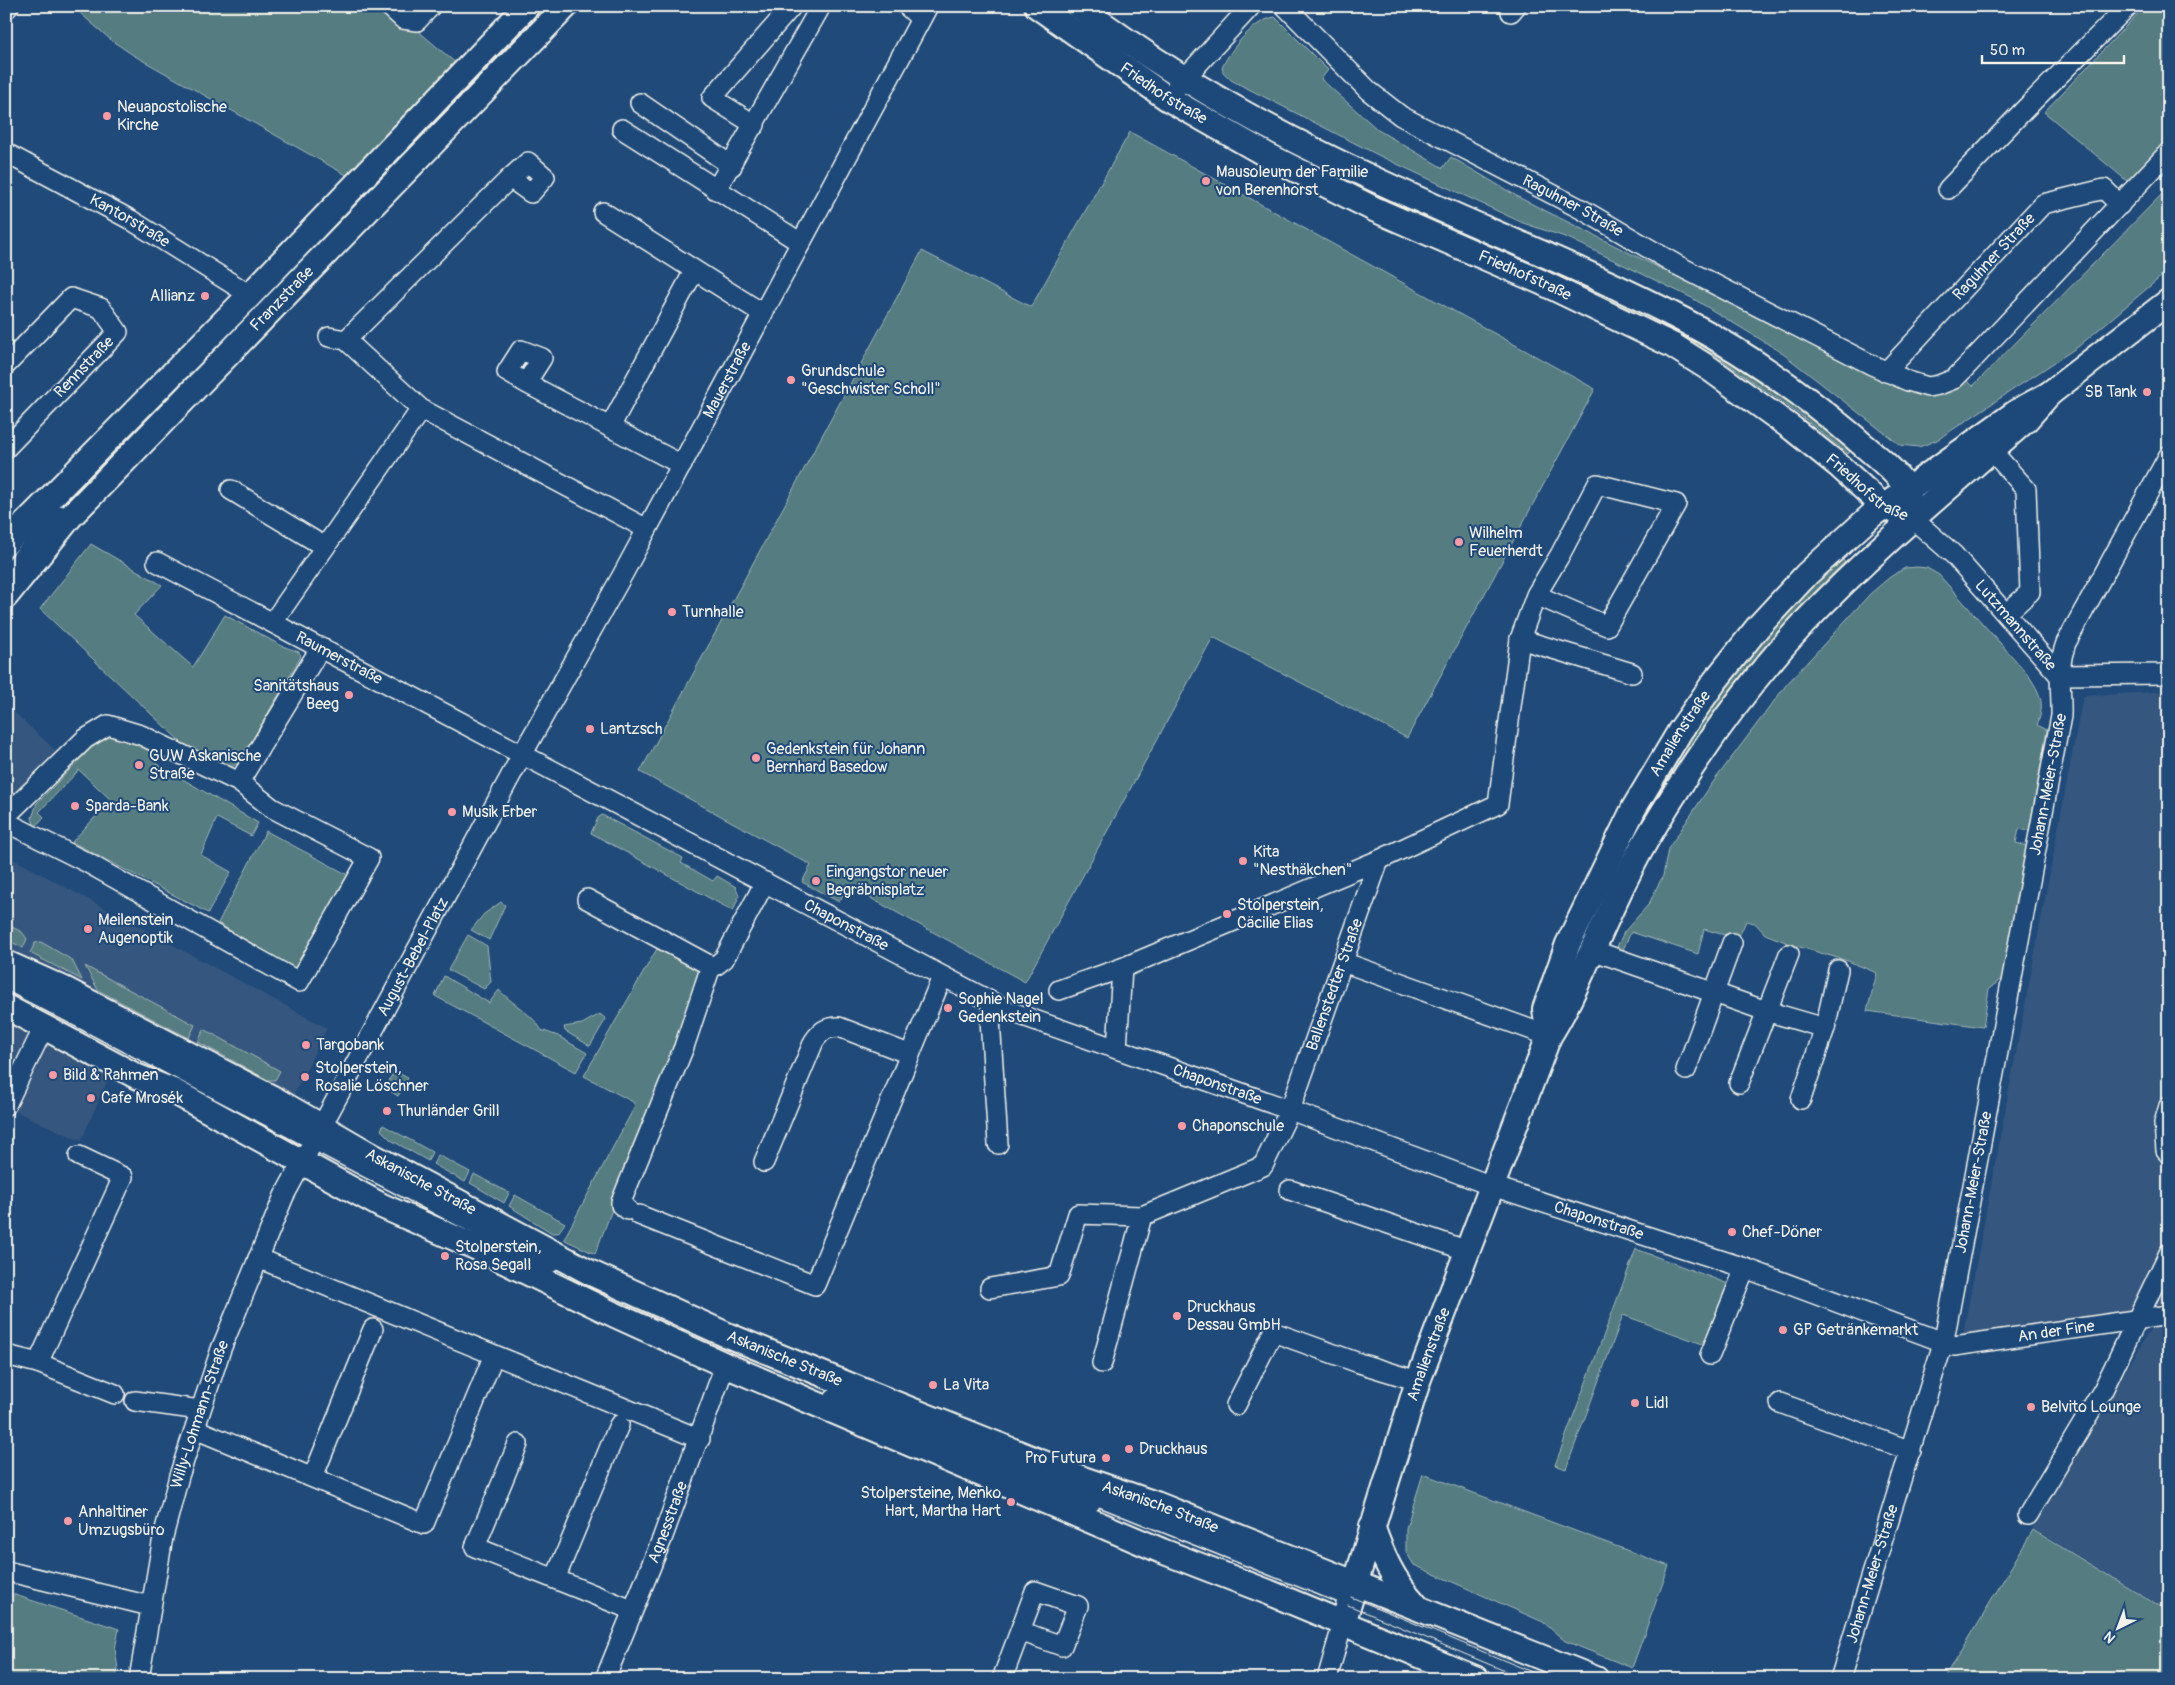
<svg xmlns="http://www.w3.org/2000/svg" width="2175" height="1685" font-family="Pangolin,sans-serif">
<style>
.built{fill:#35567e}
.green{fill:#547b81;stroke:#a4b6b4}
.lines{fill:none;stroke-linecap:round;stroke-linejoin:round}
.minor-casing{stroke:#f4f1e8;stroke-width:22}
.major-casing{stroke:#f4f1e8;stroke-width:28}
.minor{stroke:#1f4a7a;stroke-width:19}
.major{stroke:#1f4a7a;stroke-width:24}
.tram{stroke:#f4f1e8;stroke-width:1}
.poi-dot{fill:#ff9aa2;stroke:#1f4a7a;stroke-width:2}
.labels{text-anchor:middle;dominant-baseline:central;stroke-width:4;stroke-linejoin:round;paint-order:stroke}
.street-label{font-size:16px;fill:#f4f1e8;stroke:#1f4a7a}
.poi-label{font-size:16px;fill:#f4f1e8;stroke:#1f4a7a;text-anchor:start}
</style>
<rect width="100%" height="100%" fill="#1f4a7a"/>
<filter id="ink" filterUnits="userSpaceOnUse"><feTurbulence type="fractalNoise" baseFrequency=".02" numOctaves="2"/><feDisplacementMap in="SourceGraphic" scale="10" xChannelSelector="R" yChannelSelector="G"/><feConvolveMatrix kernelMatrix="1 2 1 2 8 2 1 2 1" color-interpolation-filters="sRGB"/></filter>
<g filter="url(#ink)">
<path class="built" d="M2169 691V1611L2032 1528 2162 1310 1963 1334 2083 696Z
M6 697 14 712 55 750 57 755 6 808Z
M6 855 327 1028 277 1128 123 1045 81 1141 6 1107Z"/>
<path class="green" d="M72 6H389L458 65 348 176 133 55 111 40Z
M2145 6H2169V135L2133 186 2044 112Z
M1275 17 1328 70 1321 79 1378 130 1443 168 1451 157 1520 198 1897 387C1932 399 1933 394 1965 379L1973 386 2169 187V270L2079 346 1937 440 1919 447 1900 445 1778 350 1692 298 1568 238 1523 223 1380 156 1231 80 1223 72 1222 68C1230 49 1254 20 1275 17Z
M1222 111 1646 313 1643 319 1376 199 1218 118Z
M1130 132 1595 389 1407 738 1213 637 1025 982 848 886 839 902 802 882 811 865 640 772 922 251 1031 307Z
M1653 316 1721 352 1765 380 1852 449 1848 454 1804 418 1717 356 1650 322Z
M91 544 162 585 134 615 193 667 225 615 282 646 299 652 301 656 299 660 239 763C227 771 215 766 202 762L40 609Z
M1840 557 1845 562C1765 638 1700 723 1647 820L1641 816C1680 747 1725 678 1779 619 1798 598 1820 577 1840 557Z
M1917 567 1927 568 1939 575 2027 673C2040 693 2046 702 2037 725L2047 730 2029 831 2019 829 2016 843 2027 846 2005 976 1989 989 1983 1027 1867 1011 1877 973 1848 961 1793 945 1765 934 1755 923 1746 921 1738 939 1704 929 1698 954 1631 932 1622 952 1616 949 1624 932 1649 904 1656 889 1663 876 1668 849 1711 785 1787 684 1870 594 1890 577 1905 568Z
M116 733 136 742 158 757 155 763 258 823 251 836 217 818 201 855 231 872 208 913 72 842 111 800 79 770 39 812 44 817 35 827 32 818 37 803 100 739Z
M602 815 683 858 681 863 713 881 717 876 736 887 739 896 733 911 591 833 598 818Z
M266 831 348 875 298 972 218 923Z
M501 902 505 905 489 940 471 930 484 914Z
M6 924 22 932 27 939 23 948 6 939Z
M468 935 487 946 491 982 484 989 448 970Z
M41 942 72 960 82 980 30 953 35 943Z
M658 947 696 968 700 981 595 1254 565 1240V1237L635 1106 633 1102 584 1076Z
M85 966 195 1025 189 1038 98 990Z
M444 976 489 1003 499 990C510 1002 536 1017 541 1030L558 1036 587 1053 576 1072 435 996Z
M600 1014 606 1019 590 1046 565 1031 564 1027 582 1024Z
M204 1029 280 1071 275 1080H268L198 1042Z
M394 1071 408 1078 398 1096 385 1088Z
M383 1125 432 1152 428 1161 391 1140 381 1130Z
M438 1155 470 1172 465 1182 433 1164Z
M474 1174 509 1193 504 1203 470 1183Z
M515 1195 565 1223 558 1233H552L509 1206Z
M1636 1249 1731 1285 1708 1346 1623 1315 1566 1469 1555 1465Z
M1423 1474 1669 1566 1632 1668 1565 1641 1543 1622 1414 1565 1406 1552V1528Z
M2033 1530 2169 1612V1679H1945Z
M6 1592 119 1629 115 1649 118 1669 116 1679H6Z"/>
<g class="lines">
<g class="minor-casing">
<g id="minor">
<path d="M389 6 403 19 417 21 431 6"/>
<path d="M907 6 921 19"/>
<path id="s1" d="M1285 6 1369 91 1401 116 1583 210 1677 265 1872 365 1908 381 1928 387 1939 385 1954 379 1965 368 2169 152"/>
<path d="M6 9 9 6"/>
<path d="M1511 12 1516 6"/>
<path d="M1176 88 1251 6"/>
<path d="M640 103 732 166"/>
<path d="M755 125 712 98 792 6"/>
<path d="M622 129 801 243"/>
<path id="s2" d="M6 153 131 220 250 295"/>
<path d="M1948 189 2025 109 2128 6"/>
<path d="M716 190 821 6"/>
<path d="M603 212 762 313"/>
<path d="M329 337 346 340 421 409 647 529"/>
<path d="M346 340 510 178 531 193 545 177 528 162 510 178"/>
<path d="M6 365 71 298 101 308 118 332 6 448"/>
<path id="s3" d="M1886 372 2043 204 2104 189 2120 205"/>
<path d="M526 383 542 358 521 350 507 372 526 383 682 465"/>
<path d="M610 427 694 271"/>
<path d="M1991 450 2026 489 2030 592 2006 614"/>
<path d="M231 490 325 547 421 409"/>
<path id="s4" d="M1913 519 1954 555 2059 675 2169 674"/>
<path id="s5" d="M157 562 1009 1011 1290 1110 1492 1186 1745 1268 1954 1346 2169 1315"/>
<path d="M6 577 59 515"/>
<path d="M273 622 325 547"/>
<path d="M1520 639 1632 673"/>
<path d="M6 816 85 739 108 725 141 735 239 782 321 647"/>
<path d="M6 822 86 862 299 982 369 858 272 808 239 782"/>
<path d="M587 899 711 966H715L724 959 765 882"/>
<path d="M1592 950 1766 1011 1825 1028 1801 1099"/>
<path d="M1343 962 1549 1036"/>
<path d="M6 979 550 1263"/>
<path d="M1059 990 1122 968 1379 860 1498 804 1520 639 1536 595 1560 555 1597 484 1676 504 1607 626 1536 595"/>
<path d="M996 1005 990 1019 998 1144"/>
<path d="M1825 1028 1838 970"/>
<path d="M1117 1049 1122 968"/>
<path d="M1686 1070 1732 943"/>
<path d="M1739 1083 1789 954"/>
<path d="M6 1105 44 1027"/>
<path d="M2169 1106 2164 1123 2166 1151 2169 1154"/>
<path d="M764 1162 814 1041C821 1031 826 1027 839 1027L909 1054"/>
<path d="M1290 1190 1468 1251"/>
<path d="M628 1210 621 1205V1202L684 1047 711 966"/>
<path d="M639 1215 815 1285 942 977"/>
<path d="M258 1258 700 1439"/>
<path id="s6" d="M990 1288 1059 1276 1078 1214 1142 1216 1263 1166 1290 1110 1379 860"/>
<path d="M6 1355 38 1363 115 1394"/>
<path d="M1710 1355 1745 1268"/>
<path d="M38 1363 123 1177 79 1156"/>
<path d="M1102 1363 1142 1216"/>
<path d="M834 1399 1091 1502"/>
<path d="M135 1401 200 1410"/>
<path d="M1780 1403 1911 1451"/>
<path d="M1236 1405 1273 1332 1359 1363 1418 1381"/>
<path d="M195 1429 424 1524 494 1355"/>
<path d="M518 1444 475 1547 632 1610"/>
<path d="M313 1477 373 1329"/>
<path d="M1081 1489 1351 1597"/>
<path d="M2028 1515 2103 1390 2169 1253"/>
<path d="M6 1571 150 1606"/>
<path d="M555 1579 619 1425"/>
<path id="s7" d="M139 1679 163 1537 179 1476 221 1349 284 1196 523 753 623 574 928 6"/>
<path id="s8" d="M605 1679 662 1539 725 1365"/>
<path d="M1002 1679 1035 1591 1078 1606 1062 1646 1020 1631"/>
<path d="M1327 1679 1343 1623"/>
<path id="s9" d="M1840 1679 1944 1340 2061 716C2062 689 2056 670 2066 643L2169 455"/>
</g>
</g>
<g class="major-casing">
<g id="major">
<path id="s10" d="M1037 6 1167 98 1267 155 1376 210 1541 282 1672 345 1710 369 1793 429 1838 465 1883 506 1913 519"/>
<path d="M1078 6C1156 64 1239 114 1326 156 1444 215 1569 260 1685 321 1746 353 1802 393 1854 437 1868 450 1900 473 1907 490 1910 499 1911 510 1913 519"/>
<path d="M6 543 250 295 527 6"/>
<path id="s11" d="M6 596 70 517 566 6"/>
<path id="s12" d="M6 963 64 989 276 1100 369 1154 591 1273 727 1335 859 1389 1083 1479 1156 1504 1596 1679"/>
<path d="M6 1007 136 1076 173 1091 382 1206 475 1247 613 1314 725 1365 1162 1551 1268 1592 1477 1679"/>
<path id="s13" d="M1549 1036 1545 1009 1568 944 1634 808 1680 731 1715 681 1758 627 1807 574 1872 515 2018 411 2049 394 2169 301"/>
<path d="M1372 1526C1383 1557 1392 1579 1415 1604"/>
<path id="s14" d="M1343 1623 1418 1381 1549 1036C1567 1009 1578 980 1592 951 1611 909 1630 866 1654 827 1697 756 1747 684 1804 623 1873 550 1951 486 2026 420L2049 394"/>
</g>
</g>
<use href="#minor" class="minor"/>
<use href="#major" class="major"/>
<path class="tram" d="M1351 1597 1549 1679
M1348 1605 1524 1679"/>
</g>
</g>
<g class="poi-dot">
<circle cx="107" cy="116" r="5"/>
<circle cx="1206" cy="181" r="5"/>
<circle cx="205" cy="296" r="5"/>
<circle cx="791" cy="380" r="5"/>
<circle cx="2147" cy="392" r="5"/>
<circle cx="1459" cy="542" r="5"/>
<circle cx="672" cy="612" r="5"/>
<circle cx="349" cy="695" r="5"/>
<circle cx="590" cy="729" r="5"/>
<circle cx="756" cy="758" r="5"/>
<circle cx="139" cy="765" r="5"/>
<circle cx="75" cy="806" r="5"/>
<circle cx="452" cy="812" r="5"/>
<circle cx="1243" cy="861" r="5"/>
<circle cx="816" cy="881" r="5"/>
<circle cx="1227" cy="914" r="5"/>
<circle cx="88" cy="929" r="5"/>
<circle cx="948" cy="1008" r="5"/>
<circle cx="306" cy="1045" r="5"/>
<circle cx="53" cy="1075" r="5"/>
<circle cx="305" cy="1077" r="5"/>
<circle cx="91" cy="1098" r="5"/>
<circle cx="387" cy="1111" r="5"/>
<circle cx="1182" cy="1126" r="5"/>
<circle cx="1732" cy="1232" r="5"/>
<circle cx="445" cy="1256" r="5"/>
<circle cx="1177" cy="1316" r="5"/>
<circle cx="1783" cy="1330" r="5"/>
<circle cx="933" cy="1385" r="5"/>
<circle cx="1635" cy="1403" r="5"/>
<circle cx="2031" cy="1407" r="5"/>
<circle cx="1129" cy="1449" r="5"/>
<circle cx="1106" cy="1458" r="5"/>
<circle cx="1011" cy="1502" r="5"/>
<circle cx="68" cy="1521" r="5"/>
</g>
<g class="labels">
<g class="street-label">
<text stroke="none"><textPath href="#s10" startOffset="154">Friedhofstraße</textPath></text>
<text stroke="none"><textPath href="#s1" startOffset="354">Raguhner Straße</textPath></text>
<text stroke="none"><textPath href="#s2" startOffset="141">Kantorstraße</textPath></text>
<text stroke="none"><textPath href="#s3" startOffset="158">Raguhner Straße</textPath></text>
<text stroke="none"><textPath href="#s10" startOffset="559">Friedhofstraße</textPath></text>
<text stroke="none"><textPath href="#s11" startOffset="406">Franzstraße</textPath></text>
<text transform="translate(84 367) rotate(-46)">Rennstraße</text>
<text stroke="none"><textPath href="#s7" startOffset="1435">Mauerstraße</textPath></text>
<text stroke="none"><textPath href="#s10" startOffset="964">Friedhofstraße</textPath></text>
<text stroke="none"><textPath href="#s4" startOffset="148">Lutzmannstraße</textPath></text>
<text stroke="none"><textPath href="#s5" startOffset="206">Raumerstraße</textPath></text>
<text stroke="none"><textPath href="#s13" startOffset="335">Amalienstraße</textPath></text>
<text stroke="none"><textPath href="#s9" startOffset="920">Johann-Meier-Straße</textPath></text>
<text stroke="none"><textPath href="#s5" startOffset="779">Chaponstraße</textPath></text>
<text stroke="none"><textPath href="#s7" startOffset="778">August-Bebel-Platz</textPath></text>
<text stroke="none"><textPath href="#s6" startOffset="525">Ballenstedter Straße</textPath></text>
<text stroke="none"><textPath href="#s5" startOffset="1184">Chaponstraße</textPath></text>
<text stroke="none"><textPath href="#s12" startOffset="469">Askanische Straße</textPath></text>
<text stroke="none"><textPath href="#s9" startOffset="515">Johann-Meier-Straße</textPath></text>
<text stroke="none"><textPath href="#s5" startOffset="1589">Chaponstraße</textPath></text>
<text stroke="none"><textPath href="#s5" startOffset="2069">An der Fine</textPath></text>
<text stroke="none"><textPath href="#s14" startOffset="282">Amalienstraße</textPath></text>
<text stroke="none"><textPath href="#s12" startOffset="874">Askanische Straße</textPath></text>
<text stroke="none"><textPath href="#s7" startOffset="272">Willy-Lohmann-Straße</textPath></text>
<text stroke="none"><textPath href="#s12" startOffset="1278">Askanische Straße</textPath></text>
<text stroke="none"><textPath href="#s8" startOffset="169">Agnesstraße</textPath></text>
<text stroke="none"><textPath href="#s9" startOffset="110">Johann-Meier-Straße</textPath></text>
</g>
<g class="poi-label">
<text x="117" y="107">Neuapostolische<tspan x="117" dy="18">Kirche</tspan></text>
<text x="1216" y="172">Mausoleum der Familie<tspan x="1216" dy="18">von Berenhorst</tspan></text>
<text x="195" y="296" text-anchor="end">Allianz</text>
<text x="801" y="371">Grundschule<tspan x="801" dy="18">"Geschwister Scholl"</tspan></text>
<text x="2137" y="392" text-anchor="end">SB Tank</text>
<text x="1469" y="533">Wilhelm<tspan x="1469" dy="18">Feuerherdt</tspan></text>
<text x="682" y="612">Turnhalle</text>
<text x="339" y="686" text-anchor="end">Sanitätshaus<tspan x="339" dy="18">Beeg</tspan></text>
<text x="600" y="729">Lantzsch</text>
<text x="766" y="749">Gedenkstein für Johann<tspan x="766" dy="18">Bernhard Basedow</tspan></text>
<text x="149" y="756">GUW Askanische<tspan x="149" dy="18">Straße</tspan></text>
<text x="85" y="806">Sparda-Bank</text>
<text x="462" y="812">Musik Erber</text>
<text x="1253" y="852">Kita<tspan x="1253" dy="18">"Nesthäkchen"</tspan></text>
<text x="826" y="872">Eingangstor neuer<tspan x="826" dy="18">Begräbnisplatz</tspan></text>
<text x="1237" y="905">Stolperstein,<tspan x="1237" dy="18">Cäcilie Elias</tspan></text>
<text x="98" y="920">Meilenstein<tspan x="98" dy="18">Augenoptik</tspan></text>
<text x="958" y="999">Sophie Nagel<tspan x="958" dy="18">Gedenkstein</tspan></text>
<text x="316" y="1045">Targobank</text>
<text x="315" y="1068">Stolperstein,<tspan x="315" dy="18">Rosalie Löschner</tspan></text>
<text x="63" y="1075">Bild &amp; Rahmen</text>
<text x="101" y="1098">Cafe Mrosék</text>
<text x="397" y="1111">Thurländer Grill</text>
<text x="1192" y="1126">Chaponschule</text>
<text x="1742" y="1232">Chef-Döner</text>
<text x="455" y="1247">Stolperstein,<tspan x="455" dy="18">Rosa Segall</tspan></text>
<text x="1187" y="1307">Druckhaus<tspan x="1187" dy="18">Dessau GmbH</tspan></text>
<text x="1793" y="1330">GP Getränkemarkt</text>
<text x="943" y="1385">La Vita</text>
<text x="1645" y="1403">Lidl</text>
<text x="2041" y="1407">Belvito Lounge</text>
<text x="1139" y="1449">Druckhaus</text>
<text x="1096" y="1458" text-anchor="end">Pro Futura</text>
<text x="1001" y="1493" text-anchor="end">Stolpersteine, Menko<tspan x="1001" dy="18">Hart, Martha Hart</tspan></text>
<text x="78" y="1512">Anhaltiner<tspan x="78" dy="18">Umzugsbüro</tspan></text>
</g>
</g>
<rect width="2175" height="1685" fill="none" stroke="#1f4a7a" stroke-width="25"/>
<rect x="12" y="12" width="2150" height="1660" fill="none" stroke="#f4f1e8" stroke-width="2" filter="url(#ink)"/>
<g transform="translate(2118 1628) rotate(222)" stroke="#1f4a7a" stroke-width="4" paint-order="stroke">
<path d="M0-4L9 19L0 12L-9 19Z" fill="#f4f1e8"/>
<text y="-8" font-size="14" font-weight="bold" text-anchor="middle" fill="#f4f1e8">N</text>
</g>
<path d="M1982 55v8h142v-8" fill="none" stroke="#f4f1e8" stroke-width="2.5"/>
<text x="1990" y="55" font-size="15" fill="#f4f1e8" stroke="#1f4a7a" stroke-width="4" paint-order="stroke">50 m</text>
</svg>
